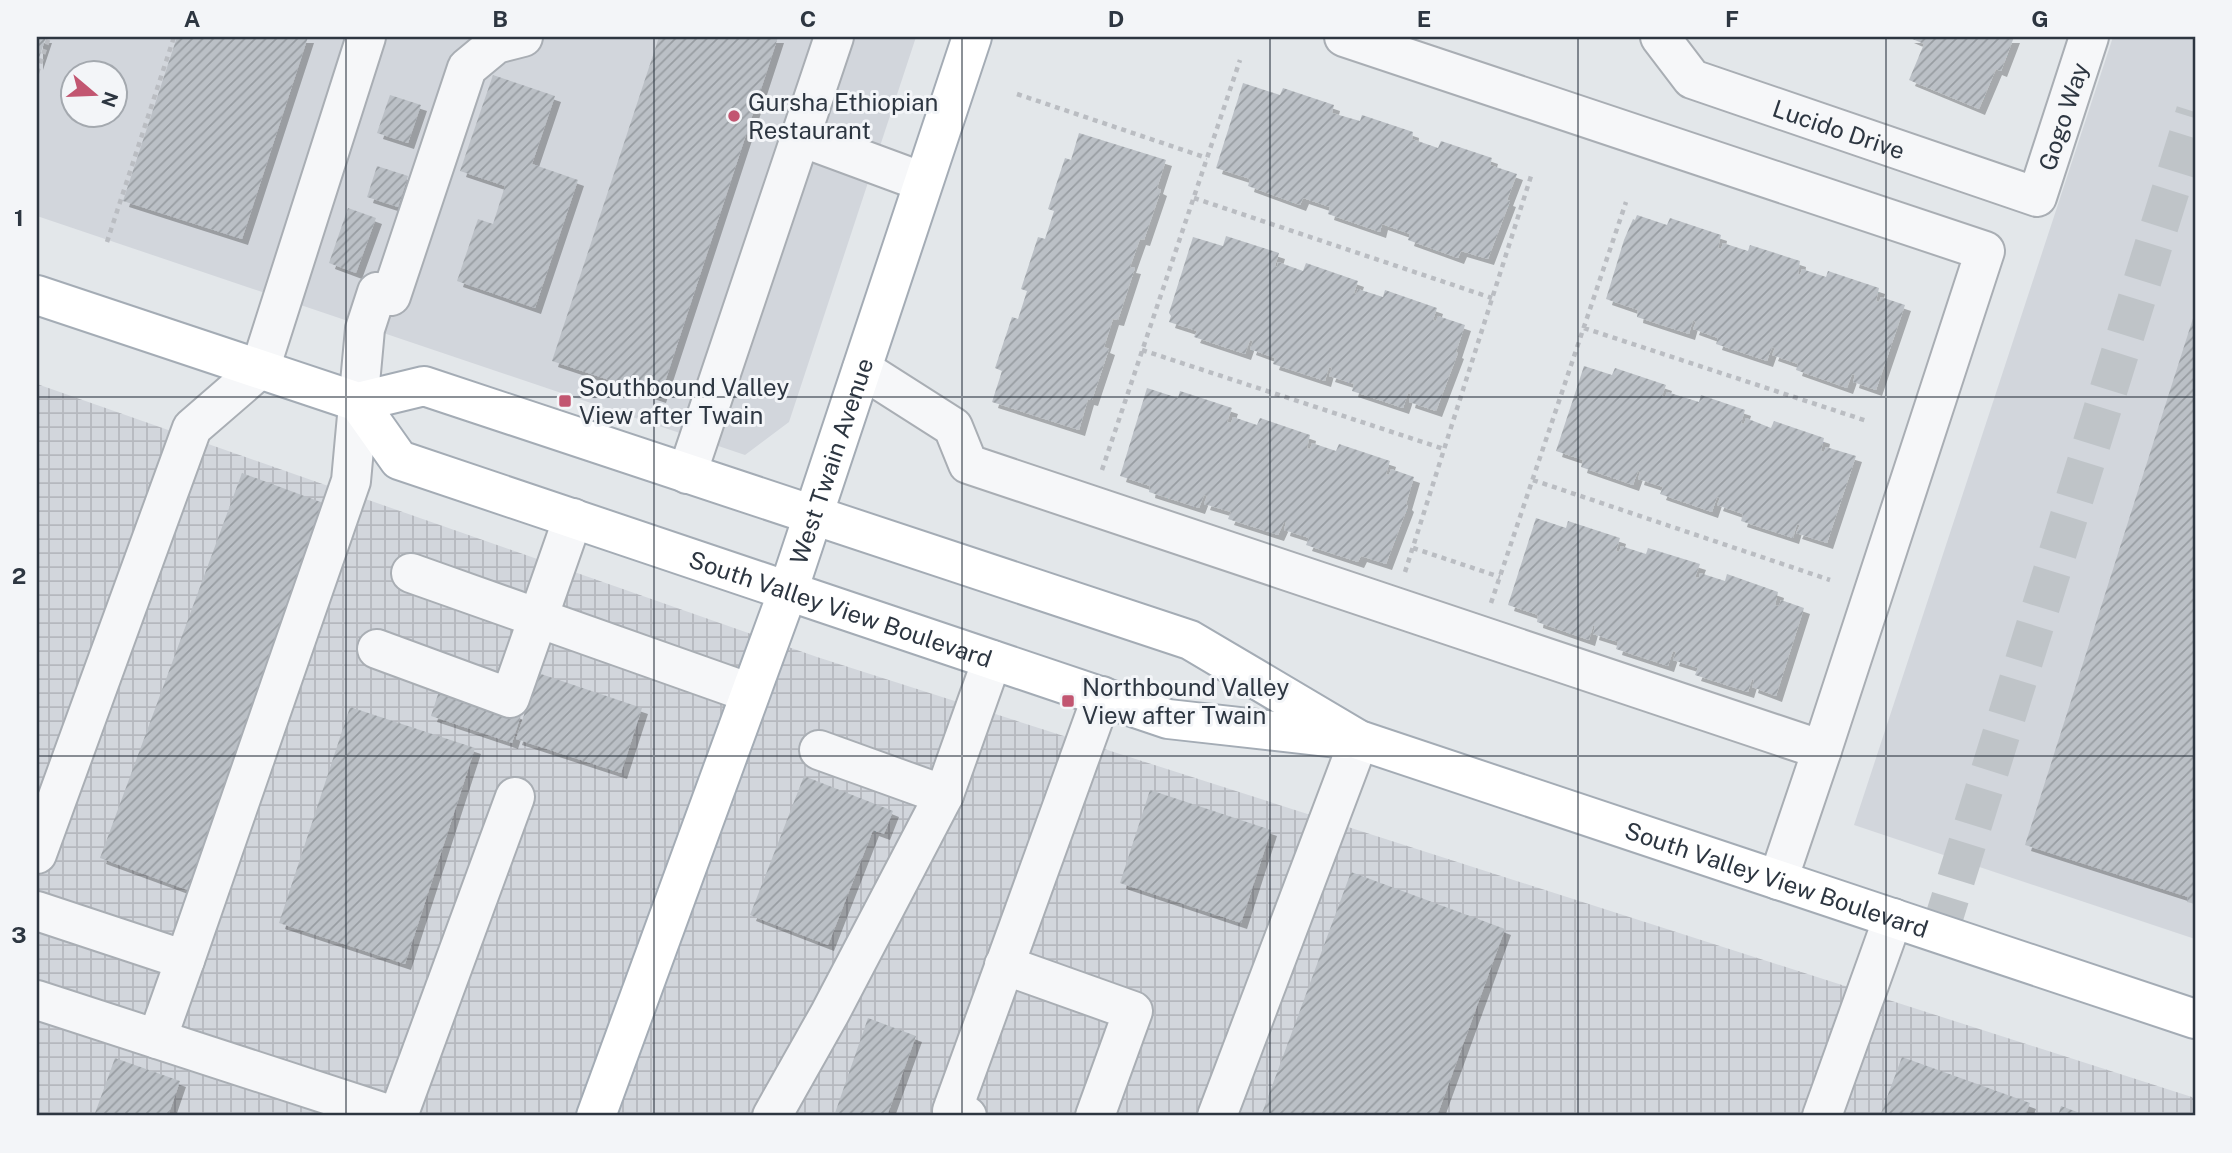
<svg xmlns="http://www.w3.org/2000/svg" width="2232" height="1153" font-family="'Public Sans',sans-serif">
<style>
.built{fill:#d2d6dc;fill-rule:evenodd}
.industrial{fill:url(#industrial-grid)}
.building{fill:url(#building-hatch);filter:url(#shadow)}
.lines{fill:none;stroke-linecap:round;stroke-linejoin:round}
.minor-tunnel{stroke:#bfc4c8;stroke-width:38;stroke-dasharray:38 19;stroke-linecap:butt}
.minor-casing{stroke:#a9aeb4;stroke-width:42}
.major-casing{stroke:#a4acb5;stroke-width:42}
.path{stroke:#babdc2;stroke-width:4.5;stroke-dasharray:5 5;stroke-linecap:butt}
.minor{stroke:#f6f7f9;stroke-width:38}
.major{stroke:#fff;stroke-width:38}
.grid{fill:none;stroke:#2d3641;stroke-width:2;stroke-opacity:0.55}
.poi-dot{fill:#c25671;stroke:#f3f5f8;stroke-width:2.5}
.labels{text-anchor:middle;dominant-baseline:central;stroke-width:6;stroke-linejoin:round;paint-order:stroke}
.poi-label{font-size:24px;fill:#2d3641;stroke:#f3f5f8;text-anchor:start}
.street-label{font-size:24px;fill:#2d3641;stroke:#f3f5f8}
.neatline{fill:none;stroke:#2d3641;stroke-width:2.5}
.grid-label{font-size:23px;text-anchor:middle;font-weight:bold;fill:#2d3641}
</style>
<defs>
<pattern id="industrial-grid" width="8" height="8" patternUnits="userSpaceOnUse" patternTransform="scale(1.75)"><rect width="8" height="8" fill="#d2d6dc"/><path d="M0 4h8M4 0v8" fill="none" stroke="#b5b8be"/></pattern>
<pattern id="building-hatch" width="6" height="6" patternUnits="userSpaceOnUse" patternTransform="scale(1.75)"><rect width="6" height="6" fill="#bbc0c6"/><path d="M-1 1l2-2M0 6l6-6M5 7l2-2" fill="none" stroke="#989da2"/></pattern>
<filter id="shadow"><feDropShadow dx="6" dy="6" stdDeviation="0" flood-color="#0004"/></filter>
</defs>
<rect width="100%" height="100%" fill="#e3e7ea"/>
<path class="built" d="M37 37H916L789 422 745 455 37 216ZM74 74H116V116H74Z
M2113 37H2195V939L1854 825Z"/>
<path class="industrial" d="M37 384 817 657 2195 1098V1116H37Z"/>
<path class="building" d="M37 37H46L37 64Z
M177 37H308L242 239 123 201Z
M659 37H778L660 397 552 361Z
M1908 37H2014L2001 71 1996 69 1979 109 1909 80 1924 44Z
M493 75 555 96 532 164 578 180 535 308 457 281 478 219 493 224 505 186 460 171Z
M1243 83 1280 95 1283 88 1334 105 1332 113 1360 121 1362 115 1413 132 1412 139 1438 148 1441 141 1492 158 1490 165 1517 174 1507 200 1510 201 1488 259 1461 251 1458 258 1408 240 1410 234 1382 224 1380 232 1328 214 1330 207 1303 198 1300 205 1248 186 1250 179 1216 168Z
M390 95 421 105 408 143 377 133Z
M1079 133 1166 160 1157 188 1161 190 1144 240 1140 239 1130 267 1135 268 1118 320 1113 319 1104 347 1109 349 1092 400 1088 399 1079 430 992 402 1002 371 995 368 1012 317 1018 319 1027 291 1021 289 1038 237 1045 239 1054 211 1048 209 1065 158 1071 160Z
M377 166 408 176 398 207 367 197Z
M348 208 376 218 356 273 329 263Z
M1637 215 1667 225 1670 218 1721 235 1718 248 1721 249 1723 243 1748 251 1750 245 1800 261 1798 274 1800 275 1802 269 1826 277 1828 271 1879 288 1876 301 1879 302 1881 297 1905 305 1876 390 1853 382 1855 375 1852 374 1847 388 1796 370 1798 364 1772 355 1775 348 1772 347 1767 361 1716 344 1718 338 1693 329 1696 322 1693 320 1689 334 1637 317 1638 310 1606 299 1624 240 1633 219 1635 220Z
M1226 236 1279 253 1275 266 1277 267 1278 262 1303 271 1306 263 1358 281 1354 293 1356 294 1358 289 1383 297 1385 290 1437 308 1433 320 1436 321 1438 316 1465 325 1456 352 1458 353 1436 411 1409 402 1411 394 1408 393 1403 408 1352 391 1354 384 1329 376 1332 368 1329 367 1325 381 1273 364 1275 358 1250 349 1253 341 1250 340 1245 354 1194 337 1197 331 1169 322 1171 316 1169 313 1193 237 1223 246Z
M2195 312 2194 881 2195 904 2187 902 2188 897 2025 845Z
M1584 366 1612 375 1615 368 1666 385 1662 396 1665 397 1667 392 1699 402 1701 395 1745 410 1741 423 1744 424 1746 418 1771 428 1774 421 1824 438 1821 451 1824 452 1826 447 1856 456 1827 543 1796 533 1800 525 1797 524 1793 538 1741 521 1743 514 1717 505 1720 498 1717 497 1712 512 1660 494 1663 487 1638 479 1640 472 1638 471 1633 485 1581 467 1583 460 1556 451Z
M1147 388 1178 398 1180 391 1232 408 1227 422 1231 423 1233 417 1257 425 1260 418 1310 435 1307 448 1310 449 1312 443 1336 451 1339 444 1390 461 1386 474 1389 475 1391 469 1414 477 1406 504 1408 506 1386 564 1361 556 1358 562 1306 545 1309 538 1284 530 1286 522H1284L1278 535 1228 519 1231 512 1204 504 1207 496 1204 495 1199 508 1149 492 1150 486 1120 476Z
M242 473 334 507 193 892 100 858Z
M1536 518 1566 528 1568 521 1620 538 1616 551 1619 552 1621 546 1646 554 1648 548 1700 564 1695 577 1699 578 1700 573 1725 581 1727 574 1778 592 1775 605 1779 606 1781 600 1804 608 1776 696 1752 687 1754 680 1752 679 1748 692 1695 675 1698 668 1673 660 1676 652 1673 651 1668 666 1616 649 1618 642 1593 634 1595 626H1593L1589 640 1537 622 1538 615 1508 605Z
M538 673 642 708 621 773 516 739Z
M440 688 521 715 512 743 431 716Z
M350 707 475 748 405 964 279 923Z
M804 776 893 811 884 834 873 830 828 945 750 915Z
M1150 790 1271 830 1241 923 1120 883Z
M1351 872 1505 929 1437 1116H1261Z
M868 1018 916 1036 887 1116H834Z
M1902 1057 2030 1103 2025 1116H1880Z
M115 1058 180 1081 168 1116H94Z
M2061 1106 2088 1116H2058Z"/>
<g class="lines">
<path class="minor-tunnel" d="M1939 934 2195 112"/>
<g class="minor-casing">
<g id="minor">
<path id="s1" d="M1660 37 1692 79 2037 197 2089 37"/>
<path d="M801 137 923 182"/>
<path d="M862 369 953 427 968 464 1822 750 1985 251 1344 37"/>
<path d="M687 474 834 37"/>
<path d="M411 573 750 693"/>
<path d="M377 649 510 698 573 518"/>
<path d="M819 750 944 795 992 660"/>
<path d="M37 854 192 428 260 369 366 37"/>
<path d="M1778 880 1822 750"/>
<path d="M37 911 185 960 351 481 365 329 377 292 391 296 467 68 496 44 523 37"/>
<path d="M1004 965 1133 1011 1095 1116"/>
<path d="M37 1000 394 1116"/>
<path d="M157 1039 185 960"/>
<path d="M398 1116 515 797"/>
<path d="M772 1116 830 1013 944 795"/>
<path d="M967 1116 952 1111 1102 696"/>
<path d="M1217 1116 1359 740"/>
<path d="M1822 1116 1893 918"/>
</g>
</g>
<g class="major-casing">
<g id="major">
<path id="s2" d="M37 295 358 402 424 386 1190 640 1359 740 2195 1019"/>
<path id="s3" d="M358 402 399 460 1168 719 1346 739"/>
<path id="s4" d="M596 1116 788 591 972 37"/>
</g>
</g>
<path class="path" d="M37 73 49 37
M1017 94 1207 158
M1194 198 1492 298
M107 242 174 37
M1584 328 1867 421
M1142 350 1444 449
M1102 470 1240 60
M1533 480 1830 580
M1413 548 1500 577
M1405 572 1532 173
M1491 603 1626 202"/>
<use href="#minor" class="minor"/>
<use href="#major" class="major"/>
</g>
<path class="grid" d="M346 37V1116M654 37V1116M962 37V1116M1270 37V1116M1578 37V1116M1886 37V1116M37 397H2195M37 756H2195"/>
<g class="poi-dot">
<circle cx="734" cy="116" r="7"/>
<rect x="558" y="394" width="14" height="14" rx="3.5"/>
<rect x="1061" y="694" width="14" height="14" rx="3.5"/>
</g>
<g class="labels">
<g class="poi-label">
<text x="748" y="102">Gursha Ethiopian<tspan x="748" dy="28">Restaurant</tspan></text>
<text x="579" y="387">Southbound Valley<tspan x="579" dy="28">View after Twain</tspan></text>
<text x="1082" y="687">Northbound Valley<tspan x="1082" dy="28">View after Twain</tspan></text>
</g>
<g class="street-label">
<text stroke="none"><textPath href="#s1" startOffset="502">Gogo Way</textPath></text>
<text stroke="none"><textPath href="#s1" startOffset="208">Lucido Drive</textPath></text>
<text stroke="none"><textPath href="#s4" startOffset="696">West Twain Avenue</textPath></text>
<text stroke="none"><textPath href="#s3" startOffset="537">South Valley View Boulevard</textPath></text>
<text stroke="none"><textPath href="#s2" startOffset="1850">South Valley View Boulevard</textPath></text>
</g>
</g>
<rect width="2232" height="1153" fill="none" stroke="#f3f5f8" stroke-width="77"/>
<g transform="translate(94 94) rotate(109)"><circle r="33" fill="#f3f5f8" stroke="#a4a9af" stroke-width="2"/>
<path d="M0-5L12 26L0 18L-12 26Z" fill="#c25671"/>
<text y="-10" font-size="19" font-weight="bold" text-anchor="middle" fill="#2d3641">N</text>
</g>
<rect x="38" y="38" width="2156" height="1076" class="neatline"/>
<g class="grid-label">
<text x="192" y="27">A</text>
<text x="500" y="27">B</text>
<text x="808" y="27">C</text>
<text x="1116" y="27">D</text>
<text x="1424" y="27">E</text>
<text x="1732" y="27">F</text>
<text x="2040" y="27">G</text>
<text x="19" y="226">1</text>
<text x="19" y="584">2</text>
<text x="19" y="943">3</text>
</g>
</svg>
